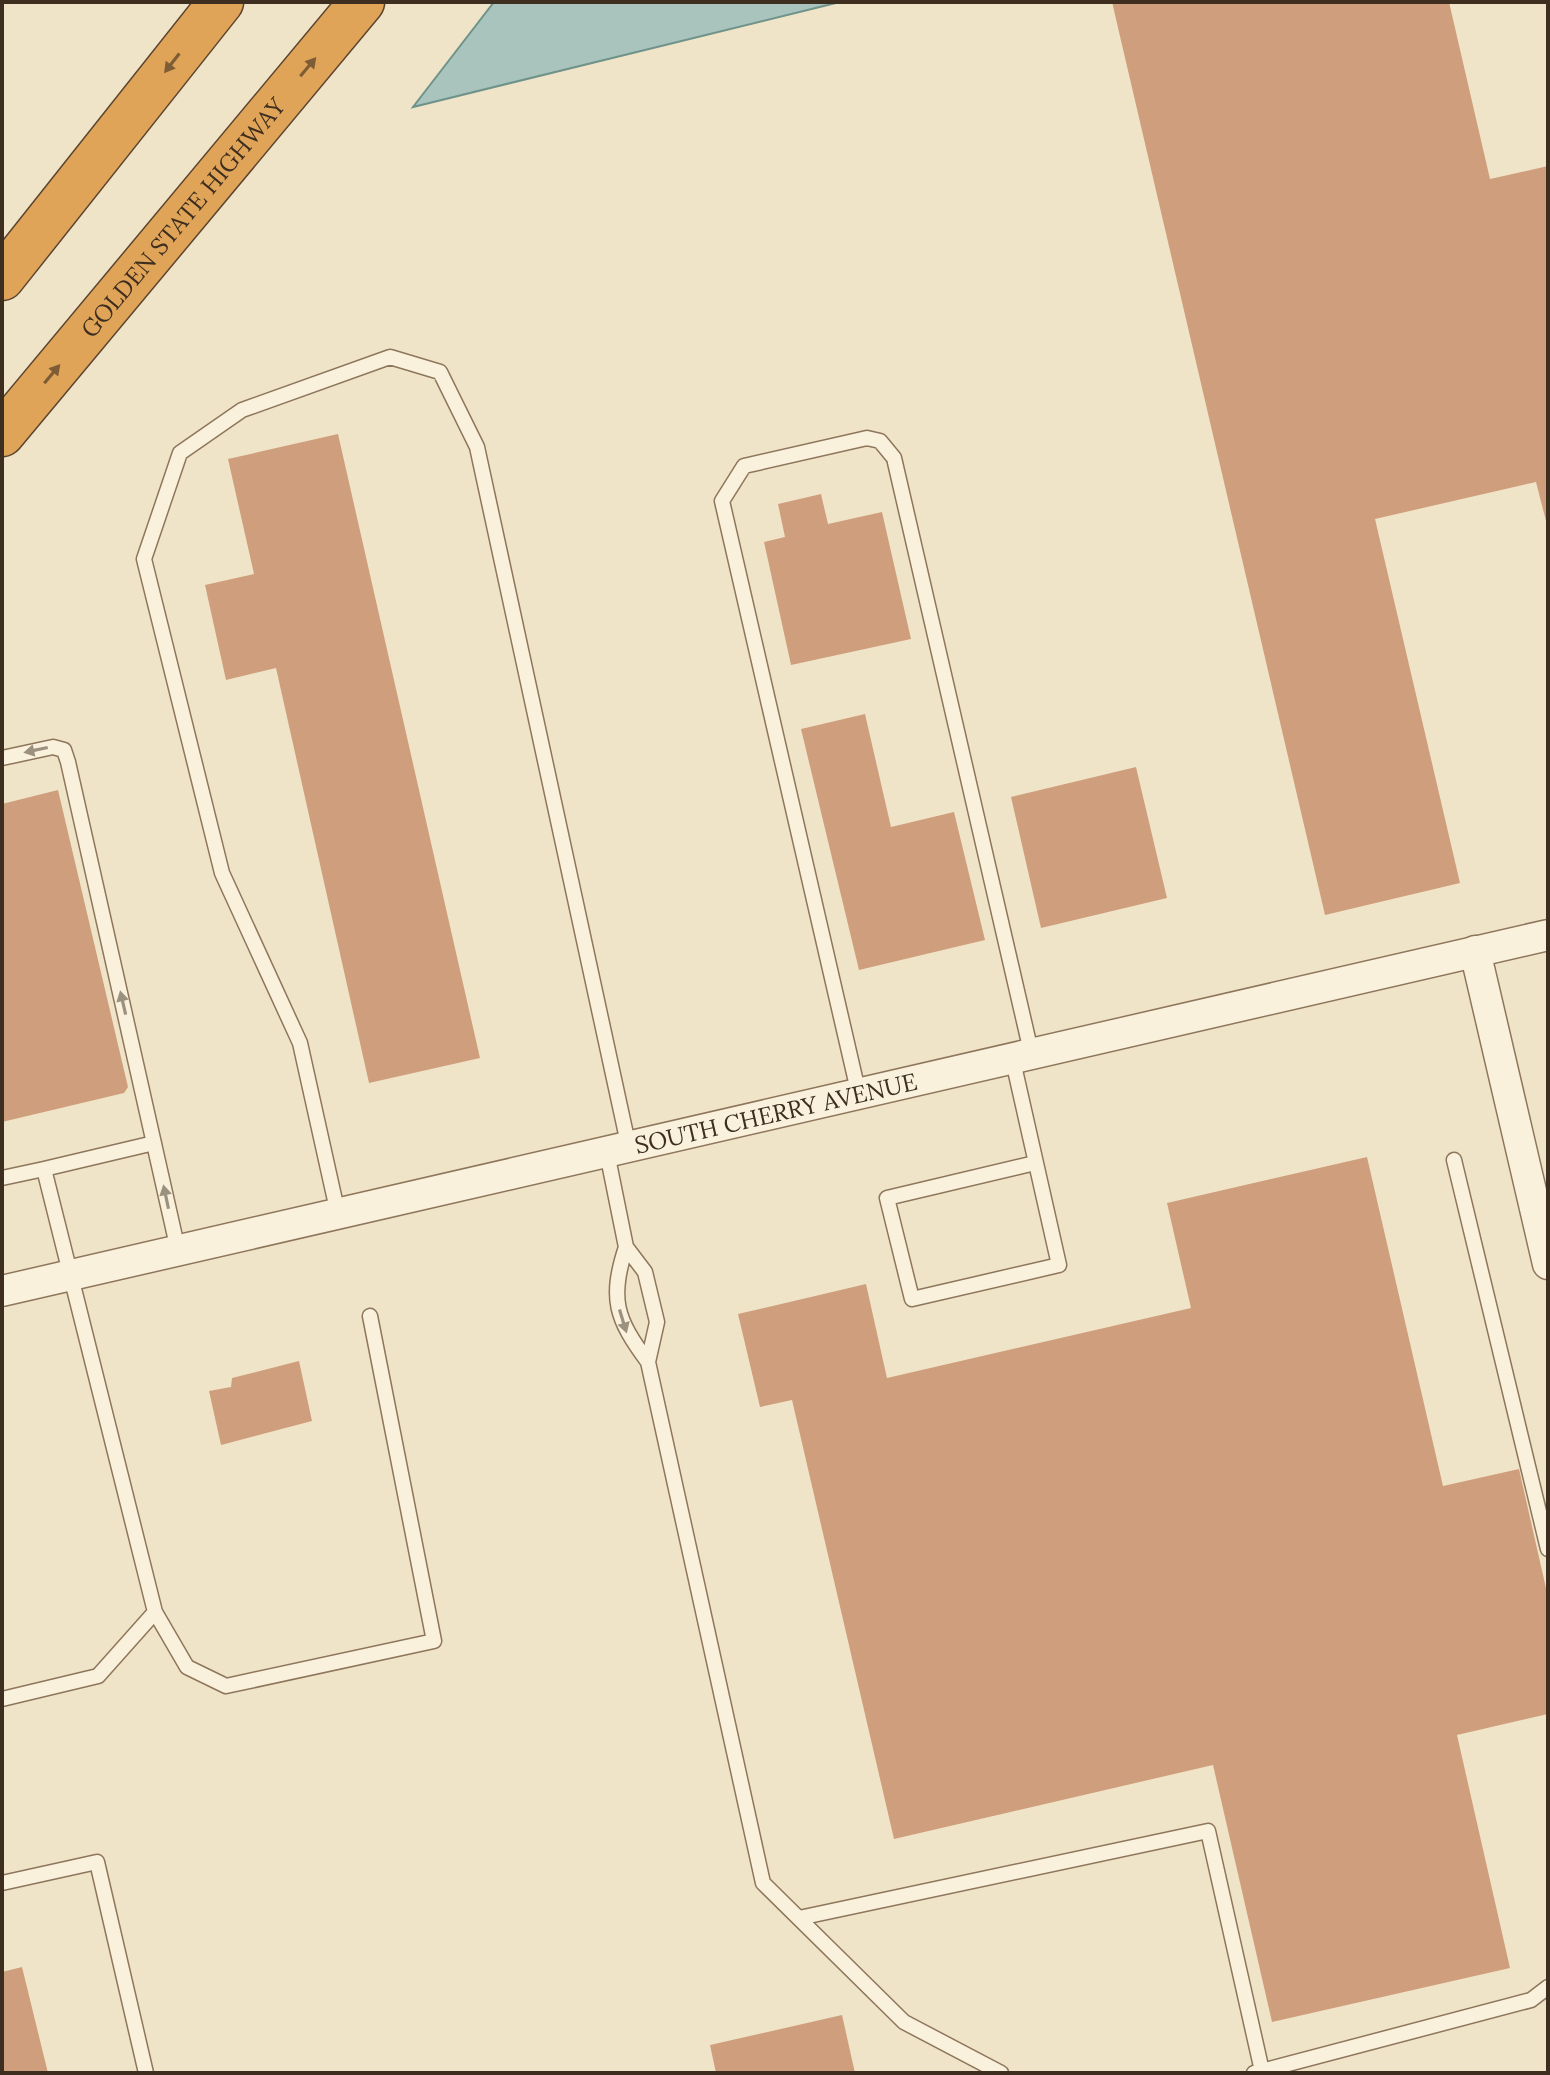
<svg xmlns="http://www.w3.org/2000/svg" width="1550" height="2075" font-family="Lora,serif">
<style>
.water{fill:#a9c4bc;stroke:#6f938a;stroke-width:2}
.building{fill:#cf9f7d}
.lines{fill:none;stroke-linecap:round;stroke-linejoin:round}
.service-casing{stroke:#8d765c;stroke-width:17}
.minor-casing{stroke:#8d765c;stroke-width:33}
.motorway-casing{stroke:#5b4430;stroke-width:47}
.service{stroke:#faf1dc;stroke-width:14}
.minor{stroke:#faf1dc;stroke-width:30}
.motorway{stroke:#e0a458;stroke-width:44}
.oneway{fill:#7e5d36}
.oneway2{fill:#9c907e}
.labels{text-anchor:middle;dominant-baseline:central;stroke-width:7;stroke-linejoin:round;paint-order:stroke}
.street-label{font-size:24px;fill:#3d2e20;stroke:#f7eed8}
</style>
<rect width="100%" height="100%" fill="#f0e4c8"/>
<path class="water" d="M494 2H840L413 107Z"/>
<path class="building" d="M1112 2H1449L1490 179 1548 166V529L1536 482 1375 519 1460 883 1325 915Z
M338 434 480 1058 369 1083 276 668 226 680 205 585 254 574 228 459Z
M821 494 828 524 882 512 911 639 791 665 764 542 785 537 778 504Z
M865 714 891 827 954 812 985 940 859 970 801 729Z
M1136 767 1167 898 1041 928 1011 797Z
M58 790 128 1087 124 1093 2 1122V804Z
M1367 1157 1443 1486 1519 1469 1548 1597V1714L1457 1735 1510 1968 1272 2022 1213 1765 894 1839 792 1400 760 1407 738 1314 866 1284 887 1378 1191 1308 1167 1203Z
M299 1361 312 1421 221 1445 209 1391 231 1387 232 1378Z
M22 1967 48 2073H2V1972Z
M842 2015 855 2073H716L710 2045Z"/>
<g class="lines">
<g class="service-casing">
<path id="service" d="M2 758 53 747 64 750 68 762 178 1250
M1013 1061 1059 1265 912 1299 887 1198 1035 1163
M859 1095 722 501 744 466 867 438 880 441 894 458 1032 1056
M607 1153 626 1247 645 1272 657 1322 648 1362C616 1319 609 1299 626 1247
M1454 1160 1548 1549
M44 1169 154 1143
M2 1178 44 1169 155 1612 98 1676 2 1699
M338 1214 300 1043 222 873 144 559 180 453 242 410 390 357 440 372 477 447 629 1148
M648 1362 763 1883 904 2022 1001 2073
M155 1612 187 1667 226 1686 434 1641 370 1316
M2 1883 97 1862 146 2073
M799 1918 1208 1831 1262 2071
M1254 2073 1531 2000 1548 1987"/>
</g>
<g class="minor-casing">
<g id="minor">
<path d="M1475 951 1548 1264"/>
<path id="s1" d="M2 1291 1548 935"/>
</g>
</g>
<g class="motorway-casing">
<g id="motorway">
<path d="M2 278 221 2"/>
<path id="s2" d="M2 434 362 2"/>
</g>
</g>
<use href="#service" class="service"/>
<use href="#minor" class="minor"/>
<use href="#motorway" class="motorway"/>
</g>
<defs><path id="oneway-solid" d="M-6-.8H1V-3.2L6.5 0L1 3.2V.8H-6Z" transform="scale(2)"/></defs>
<g class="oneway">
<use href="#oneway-solid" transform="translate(172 63) rotate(128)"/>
<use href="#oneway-solid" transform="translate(308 67) rotate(-50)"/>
<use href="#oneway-solid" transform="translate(52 374) rotate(-50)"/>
</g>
<g class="oneway2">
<use href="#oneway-solid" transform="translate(36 750) rotate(168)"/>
<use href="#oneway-solid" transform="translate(123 1003) rotate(-103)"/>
<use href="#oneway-solid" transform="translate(166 1197) rotate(-102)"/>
<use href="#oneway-solid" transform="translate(623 1321) rotate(73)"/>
</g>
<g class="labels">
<g class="street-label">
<text stroke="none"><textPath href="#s2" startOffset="282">GOLDEN STATE HIGHWAY</textPath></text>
<text stroke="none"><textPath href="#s1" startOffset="794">SOUTH CHERRY AVENUE</textPath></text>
</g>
</g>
<rect width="1550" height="2075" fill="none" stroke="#3d2e20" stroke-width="8"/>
</svg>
